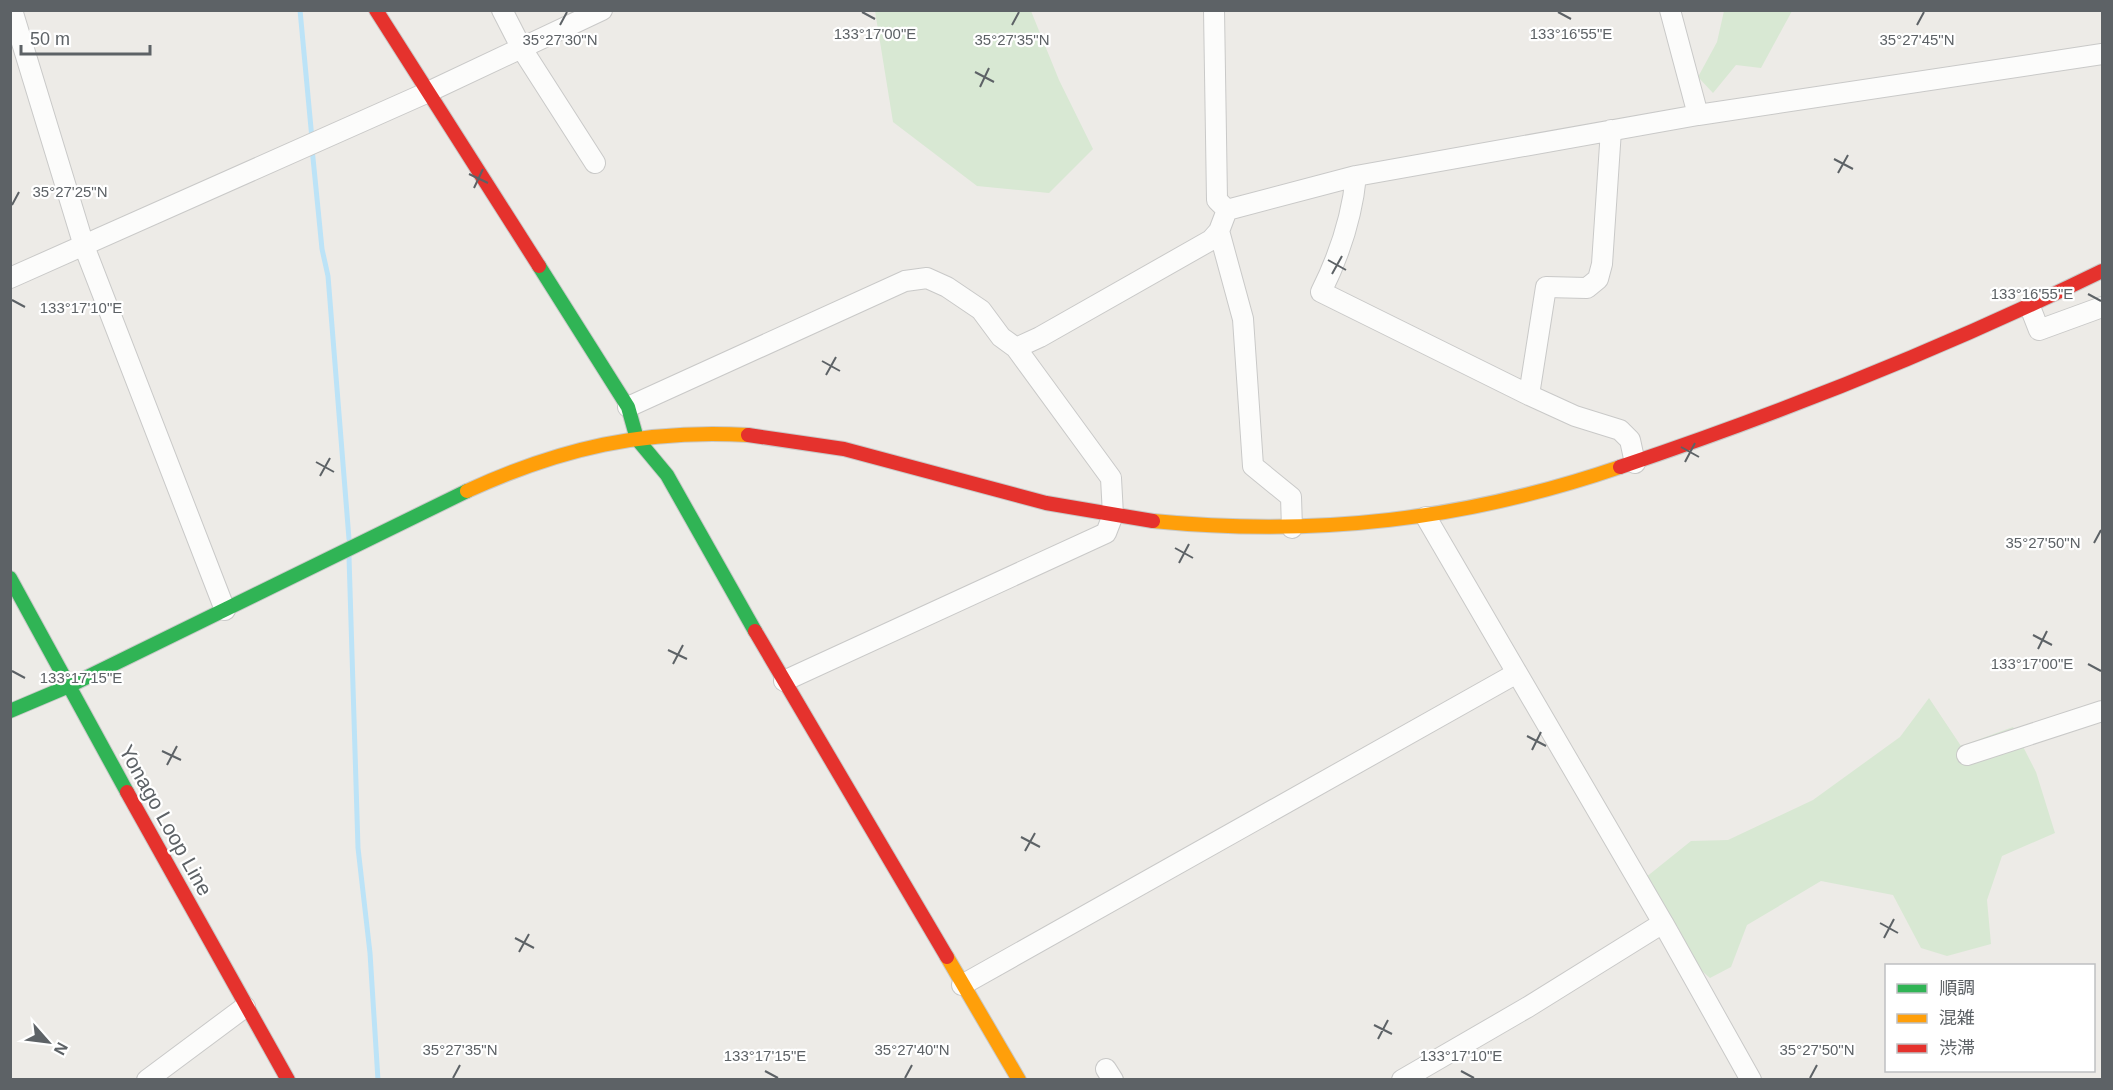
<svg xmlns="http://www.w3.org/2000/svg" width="2113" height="1090" font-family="Helvetica,'Noto Sans JP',sans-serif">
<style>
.green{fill:#d8e8d3}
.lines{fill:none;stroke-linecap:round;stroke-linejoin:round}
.stream{stroke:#bce3f7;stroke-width:5}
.street-casing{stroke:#c9c9c8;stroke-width:22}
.fast-casing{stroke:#c8c9c8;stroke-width:16}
.slow-casing{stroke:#c8c9c8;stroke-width:16}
.jam-casing{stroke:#c8c9c8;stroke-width:16}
.street{stroke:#fcfcfb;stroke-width:20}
.fast{stroke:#30b455;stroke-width:14}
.slow{stroke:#ff9f0a;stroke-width:14}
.jam{stroke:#e5322d;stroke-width:14}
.ticks{fill:none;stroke:#5d6266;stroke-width:2}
.labels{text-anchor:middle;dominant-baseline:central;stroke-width:4.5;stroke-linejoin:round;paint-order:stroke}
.street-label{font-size:21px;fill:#5d6266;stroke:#fff}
.ticks-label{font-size:15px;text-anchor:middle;fill:#5d6266;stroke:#fff;stroke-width:4.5;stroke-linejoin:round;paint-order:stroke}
</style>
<rect width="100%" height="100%" fill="#edebe7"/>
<path class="green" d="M875 11H1031L1059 80 1093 149 1049 193 977 186 893 122Z
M1724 11H1792L1761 68 1736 65 1713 93 1698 77 1717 42Z
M1929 698 1961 746 2013 727 2036 772 2055 833 2002 856 1987 900 1991 944 1947 956 1921 948 1893 895 1821 881 1747 925 1731 967 1710 978 1695 965 1677 926 1645 878 1691 841 1728 840 1813 800 1900 737Z"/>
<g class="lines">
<path class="stream" d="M300 10 312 139
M312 148 322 249 328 276 349 539
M349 557 358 848 370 953 378 1080"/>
<g class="street-casing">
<path id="street" d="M12 10 84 246 225 610
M502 10 522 49 595 163
M1214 10 1217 200 1227 210
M1670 10 1698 115
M1356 176C1352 218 1340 254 1321 292L1529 395 1575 416 1620 430 1630 440 1635 463
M1227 210 1356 176 1698 115 2102 54
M1219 231 1243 319 1253 466 1291 497 1292 528
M10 278 426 93 602 10
M2030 307 2039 330 2102 307
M1529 395 1546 287 1587 288 1598 279 1602 264 1611 130
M628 407 905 281 927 278 947 287 981 310 1001 337 1016 348 1040 337 1211 240 1219 231 1227 210
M784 681 1106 533 1113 515 1111 478 1016 348
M1967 755 2102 711
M1663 923 1751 1080
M962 985 1517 673
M1106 1069 1113 1080
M147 1080 245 1007
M1402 1080 1528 1007 1663 923 1426 517"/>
</g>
<g class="fast-casing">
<path id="fast" d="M539 266 628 407 637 439 667 475 755 631
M10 578 127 792
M10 711 69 686 467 491"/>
</g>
<g class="slow-casing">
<path id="slow" d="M467 491C561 448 644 429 748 435
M1153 521C1316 537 1465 520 1620 467
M947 957 1019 1080"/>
</g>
<g class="jam-casing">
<path id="jam" d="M376 10 539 266
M748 435 844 449 1046 503 1153 521
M1620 467C1784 412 1946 347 2102 271
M755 631 947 957
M127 792 288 1080"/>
</g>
<use href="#street" class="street"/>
<use href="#fast" class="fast"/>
<use href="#slow" class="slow"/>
<use href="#jam" class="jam"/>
</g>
<path class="ticks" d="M862 12 875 19M1558 12 1571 19M560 25 567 12M1012 25 1019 12M1917 25 1924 12M975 72 994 82M980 87 989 68M1834 159 1853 169M1838 173 1848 155M469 174 488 183M474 188 483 169M12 205 19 192M1328 260 1346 270M1332 274 1342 256M2088 294 2101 301M12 300 25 307M822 361 840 371M826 375 836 357M1681 447 1699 457M316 462 334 472M1685 462 1695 443M320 476 330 458M2094 543 2101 530M1175 548 1193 558M1179 563 1189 544M2033 635 2052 645M2038 649 2047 631M668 650 687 659M673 664 683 645M2088 664 2101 671M12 671 25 678M1527 736 1546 746M1532 750 1541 732M162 751 181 760M167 765 177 746M1021 837 1040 847M1025 851 1035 833M1880 923 1898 933M515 938 534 948M1884 938 1894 919M519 952 529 934M1374 1025 1392 1034M1378 1039 1388 1020M765 1071 778 1078M1461 1071 1474 1078M453 1078 460 1065M905 1078 912 1065M1810 1078 1817 1065"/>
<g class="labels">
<g class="street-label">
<text transform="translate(166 820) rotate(61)">Yonago Loop Line</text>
</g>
</g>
<g class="ticks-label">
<text x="875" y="39">133°17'00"E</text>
<text x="1571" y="39">133°16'55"E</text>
<text x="560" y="45">35°27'30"N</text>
<text x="1012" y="45">35°27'35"N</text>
<text x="1917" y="45">35°27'45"N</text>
<text x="70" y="197">35°27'25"N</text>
<text x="2032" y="299">133°16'55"E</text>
<text x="81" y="313">133°17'10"E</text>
<text x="2043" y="548">35°27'50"N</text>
<text x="2032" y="669">133°17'00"E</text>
<text x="81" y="683">133°17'15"E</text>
<text x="460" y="1055">35°27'35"N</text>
<text x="912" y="1055">35°27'40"N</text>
<text x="1817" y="1055">35°27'50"N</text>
<text x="765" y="1061">133°17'15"E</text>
<text x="1461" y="1061">133°17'10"E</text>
</g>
<rect width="2113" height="1090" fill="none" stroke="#5d6266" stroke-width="24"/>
<rect x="1885" y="964" width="210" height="108" fill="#ffffff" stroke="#bec0c2" stroke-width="1.5"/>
<rect x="1897" y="984" width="30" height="9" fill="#30b455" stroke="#bec0c2" stroke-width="1.5"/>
<text x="1939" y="994" font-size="18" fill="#5d6266">順調</text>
<rect x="1897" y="1014" width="30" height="9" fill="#ff9f0a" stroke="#bec0c2" stroke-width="1.5"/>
<text x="1939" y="1024" font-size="18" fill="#5d6266">混雑</text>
<rect x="1897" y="1044" width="30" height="9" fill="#e5322d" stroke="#bec0c2" stroke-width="1.5"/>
<text x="1939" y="1054" font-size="18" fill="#5d6266">渋滞</text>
<g transform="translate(48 1042) rotate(118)" stroke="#ffffff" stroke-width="4.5" paint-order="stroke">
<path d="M0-4.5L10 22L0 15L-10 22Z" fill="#5d6266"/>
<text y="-9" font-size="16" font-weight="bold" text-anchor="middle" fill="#5d6266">N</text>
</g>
<path d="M21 45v9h129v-9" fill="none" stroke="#5d6266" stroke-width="3"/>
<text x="30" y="45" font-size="18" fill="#5d6266" stroke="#ffffff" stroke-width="4.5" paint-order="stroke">50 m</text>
</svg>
